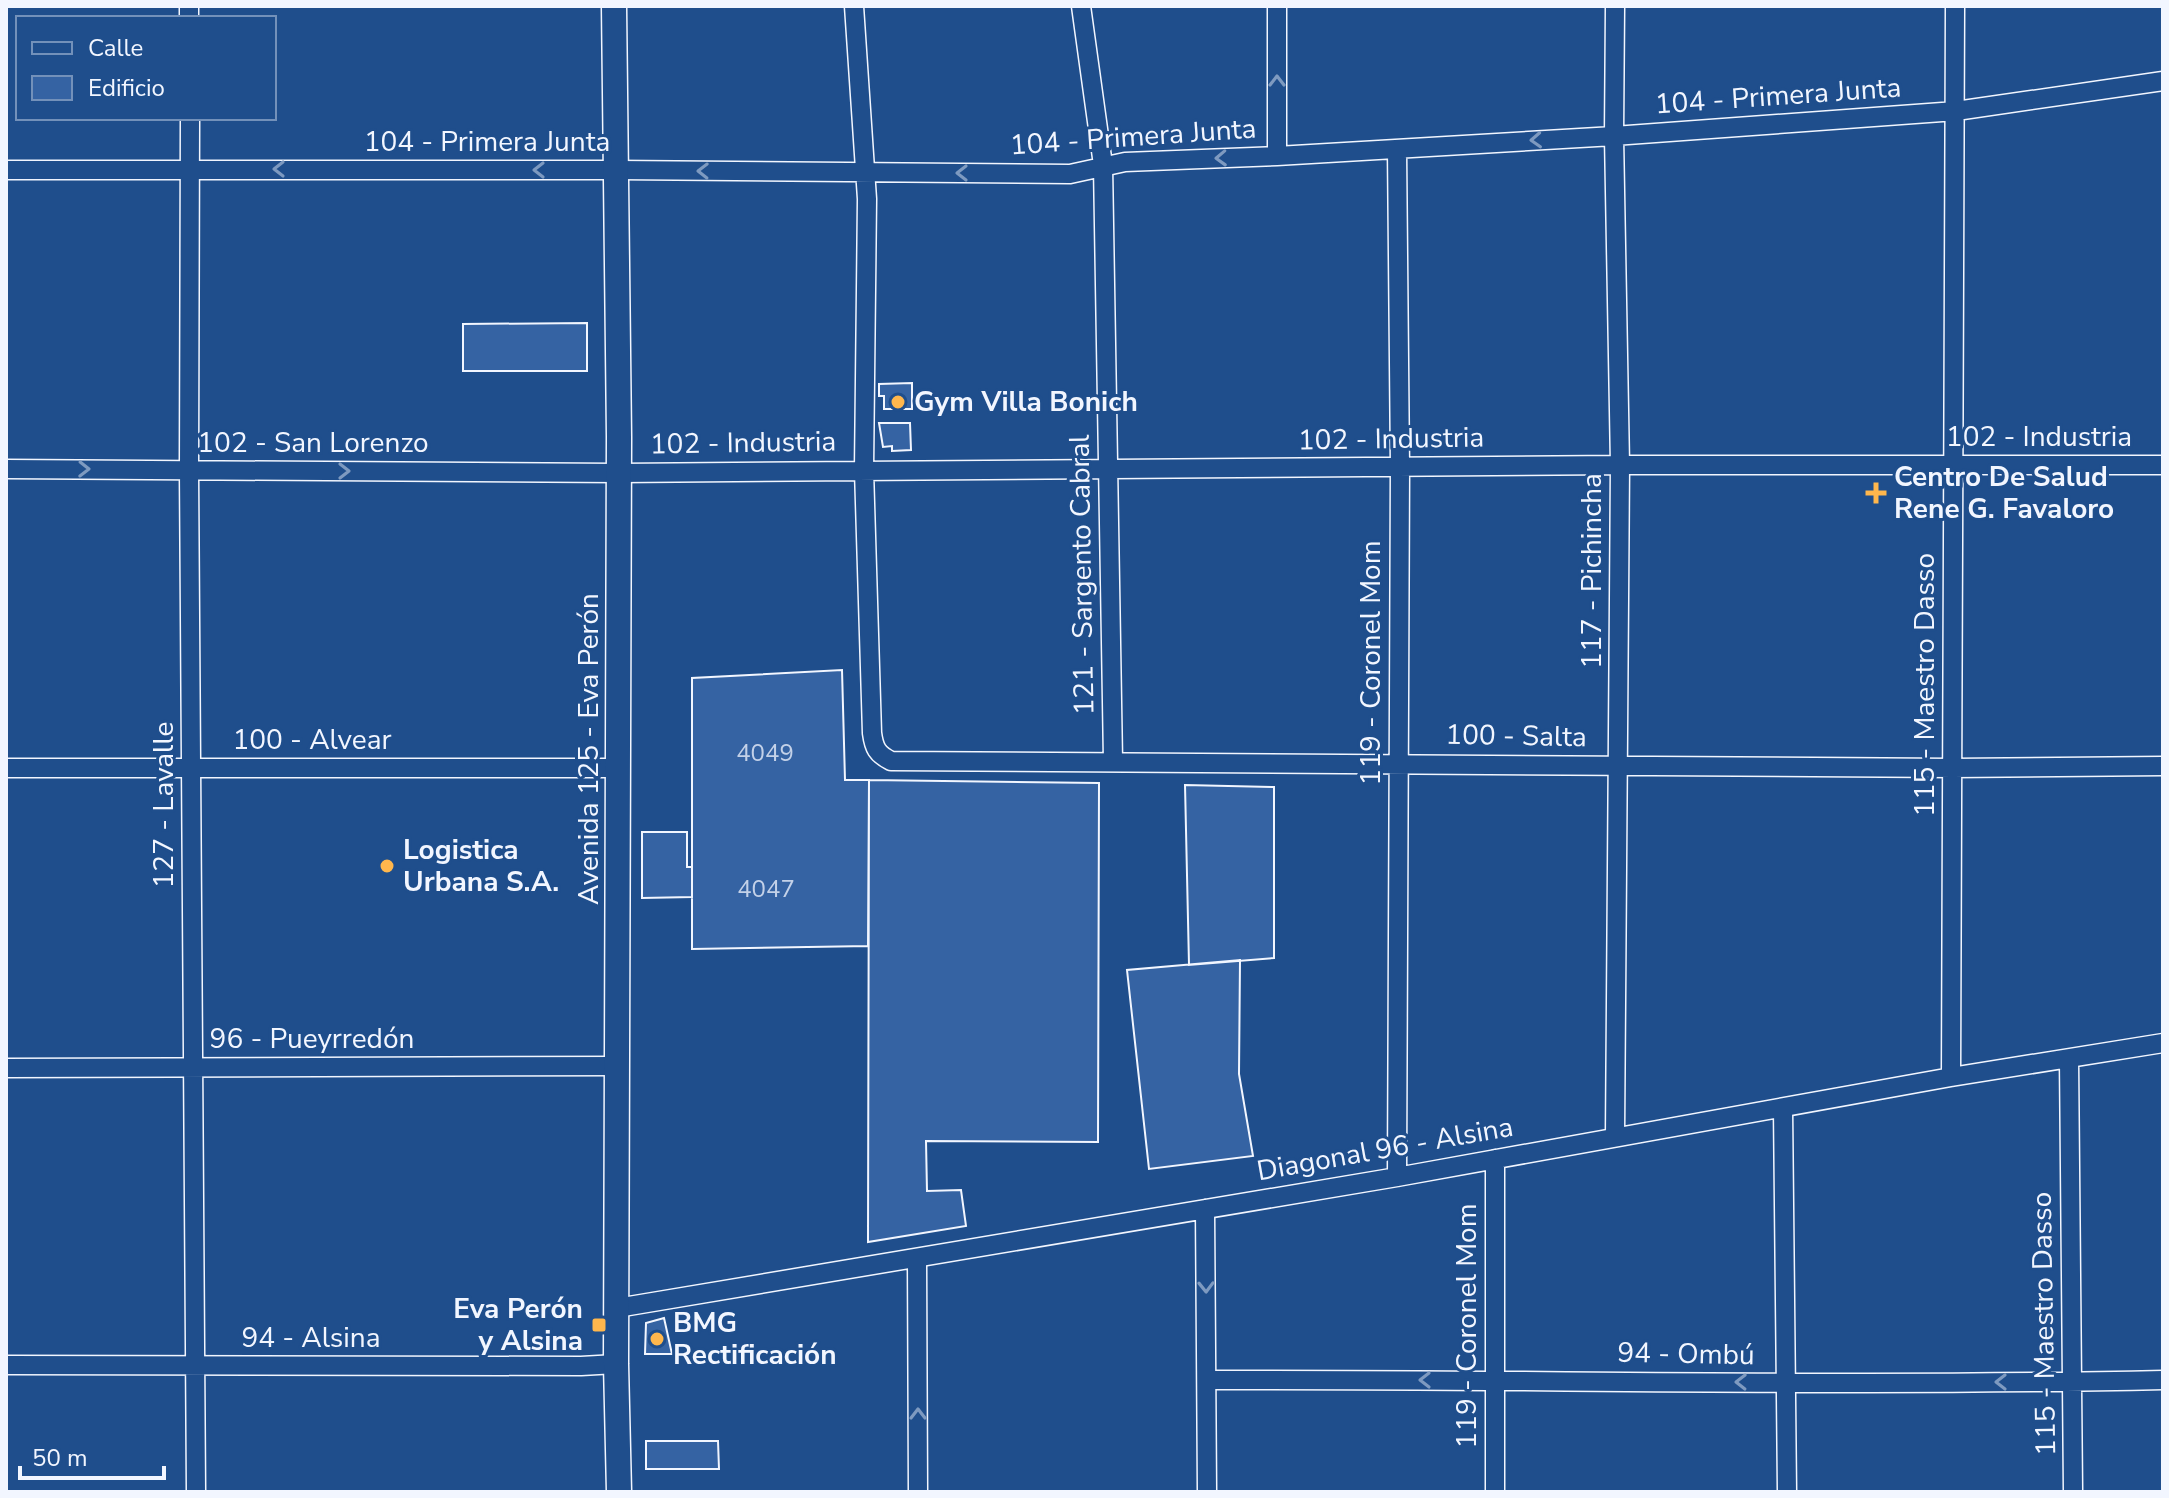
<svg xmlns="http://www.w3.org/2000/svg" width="2169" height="1498" font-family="'Nunito Sans',sans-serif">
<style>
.building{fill:#3563a3;stroke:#f2f6ff;stroke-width:2}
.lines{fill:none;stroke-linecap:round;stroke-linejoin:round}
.street-casing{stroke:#f2f6ff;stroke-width:21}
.secondary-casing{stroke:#f2f6ff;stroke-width:27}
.street{stroke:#1f4e8c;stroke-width:18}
.secondary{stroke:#1f4e8c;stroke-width:24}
.oneway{stroke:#7e9ac0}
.poi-dot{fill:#ffb74d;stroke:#1f4e8c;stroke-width:3}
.labels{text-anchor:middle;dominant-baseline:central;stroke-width:6;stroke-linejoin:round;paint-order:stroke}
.number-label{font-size:24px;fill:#c3d1e8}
.street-label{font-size:28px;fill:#f2f6ff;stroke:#1f4e8c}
.poi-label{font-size:28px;font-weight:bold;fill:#f2f6ff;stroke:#1f4e8c;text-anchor:start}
</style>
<rect width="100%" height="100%" fill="#1f4e8c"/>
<path class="building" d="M587 323V371H463V324Z
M912 383V409H884V396H879V384Z
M879 423H910L911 450 892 451V446L883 447Z
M842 670 845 780H869L868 946 692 949V678Z
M869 780 1099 783 1098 1142 926 1141 927 1191 961 1190 966 1226 868 1242Z
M1185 785 1274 787V958L1189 965Z
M642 832H687V867H692V897L642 898Z
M1240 960 1239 1074 1253 1156 1149 1169 1127 970Z
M664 1318 672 1354H645L646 1323Z
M646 1441H718L719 1469H646Z"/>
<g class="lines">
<g class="street-casing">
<path id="street" d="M189 6V18
M854 6 867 199 864 470 872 733C874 748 877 754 891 761L1953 768 2163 766
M1081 6 1103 165 1113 761
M1615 6 1614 136 1620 465 1615 1136
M190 118 189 471 196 1492
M1397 149 1400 467 1397 1177
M1277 156V6
M6 170H617L1070 174 1125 162 1277 156 1614 136 1956 111 2163 81
M6 469 619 473 1620 465H2163
M6 768H618
M2069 1059 2073 1492
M6 1068 619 1066
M1951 1077 1955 6
M1783 1108 1787 1492
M1495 1159V1492
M1205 1209 1207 1492
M917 1258 918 1492
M617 1308 1397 1177 1951 1077 2163 1043
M6 1365 581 1366 616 1364
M1207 1380C1526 1379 1845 1387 2163 1380"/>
</g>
<g class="secondary-casing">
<path id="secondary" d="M614 6 619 437 616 1364 619 1492"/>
</g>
<use href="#street" class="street"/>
<use href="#secondary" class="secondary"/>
</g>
<defs><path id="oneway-chevron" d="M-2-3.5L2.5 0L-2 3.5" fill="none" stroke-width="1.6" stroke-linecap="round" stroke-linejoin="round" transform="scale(2)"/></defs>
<g class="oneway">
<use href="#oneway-chevron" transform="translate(1277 81) rotate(-90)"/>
<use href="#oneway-chevron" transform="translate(1536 140) rotate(177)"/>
<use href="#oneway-chevron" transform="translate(1221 158) rotate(178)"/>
<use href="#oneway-chevron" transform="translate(279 169) rotate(-180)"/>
<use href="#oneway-chevron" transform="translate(539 170) rotate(-180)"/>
<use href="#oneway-chevron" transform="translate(703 171) rotate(-179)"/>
<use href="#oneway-chevron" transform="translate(962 173) rotate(-180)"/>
<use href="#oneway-chevron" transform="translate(84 469) rotate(1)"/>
<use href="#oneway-chevron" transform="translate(344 471)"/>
<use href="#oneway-chevron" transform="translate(1206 1287) rotate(89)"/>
<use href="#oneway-chevron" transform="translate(1425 1380) rotate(180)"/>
<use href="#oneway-chevron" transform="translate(1741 1382) rotate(-179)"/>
<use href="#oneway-chevron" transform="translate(2001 1382) rotate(180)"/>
<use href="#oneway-chevron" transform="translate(918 1414) rotate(-90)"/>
</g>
<g class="poi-dot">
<circle cx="898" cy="402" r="8"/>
<path d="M1872 481h8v8h8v8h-8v8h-8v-8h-8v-8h8z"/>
<circle cx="387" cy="866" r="8"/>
<rect x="591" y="1317" width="16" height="16" rx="4"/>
<circle cx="657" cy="1339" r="8"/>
</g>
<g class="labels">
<g class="number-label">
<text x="765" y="753">4049</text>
<text x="766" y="889">4047</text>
</g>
<g class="street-label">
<text transform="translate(1778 96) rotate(-4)">104 - Primera Junta</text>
<text transform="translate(1133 137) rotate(-4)">104 - Primera Junta</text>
<text x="487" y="142">104 - Primera Junta</text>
<text x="2039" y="437">102 - Industria</text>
<text transform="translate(1391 439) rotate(-1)">102 - Industria</text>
<text x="313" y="443">102 - San Lorenzo</text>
<text transform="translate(743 443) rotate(-1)">102 - Industria</text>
<text transform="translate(1592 571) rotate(-90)">117 - Pichincha</text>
<text transform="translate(1082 575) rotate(-91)">121 - Sargento Cabral</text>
<text transform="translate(1371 663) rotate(-90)">119 - Coronel Mom</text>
<text transform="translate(1925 685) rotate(-90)">115 - Maestro Dasso</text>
<text transform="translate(1516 736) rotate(1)">100 - Salta</text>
<text x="312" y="740">100 - Alvear</text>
<text transform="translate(589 749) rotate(-90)">Avenida 125 - Eva Perón</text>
<text transform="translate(164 805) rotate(-90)">127 - Lavalle</text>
<text x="312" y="1039">96 - Pueyrredón</text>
<text transform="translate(1385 1149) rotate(-10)">Diagonal 96 - Alsina</text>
<text transform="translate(2044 1324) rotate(-91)">115 - Maestro Dasso</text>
<text transform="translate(1467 1326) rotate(-90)">119 - Coronel Mom</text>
<text x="311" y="1338">94 - Alsina</text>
<text transform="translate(1686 1354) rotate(1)">94 - Ombú</text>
</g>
<g class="poi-label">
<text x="914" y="402">Gym Villa Bonich</text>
<text x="1894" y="477">Centro De Salud<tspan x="1894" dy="32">Rene G. Favaloro</tspan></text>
<text x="403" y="850">Logistica<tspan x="403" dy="32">Urbana S.A.</tspan></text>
<text x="583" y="1309" text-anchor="end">Eva Perón<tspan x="583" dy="32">y Alsina</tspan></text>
<text x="673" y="1323">BMG<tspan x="673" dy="32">Rectificación</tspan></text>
</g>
</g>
<rect width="2169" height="1498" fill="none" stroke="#f2f6ff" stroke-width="16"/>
<rect x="16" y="16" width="260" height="104" fill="#1f4e8c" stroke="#7391ba" stroke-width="2"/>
<rect x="32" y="42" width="40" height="12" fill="#1f4e8c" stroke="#7391ba" stroke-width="2"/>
<text x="88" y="56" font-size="24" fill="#f2f6ff">Calle</text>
<rect x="32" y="76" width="40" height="24" fill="#3563a3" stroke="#7391ba" stroke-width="2"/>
<text x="88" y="96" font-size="24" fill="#f2f6ff">Edificio</text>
<path d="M20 1466v12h144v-12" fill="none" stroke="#f2f6ff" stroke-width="4"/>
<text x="32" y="1466" font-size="24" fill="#f2f6ff" stroke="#1f4e8c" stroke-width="6" paint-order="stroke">50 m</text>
</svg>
